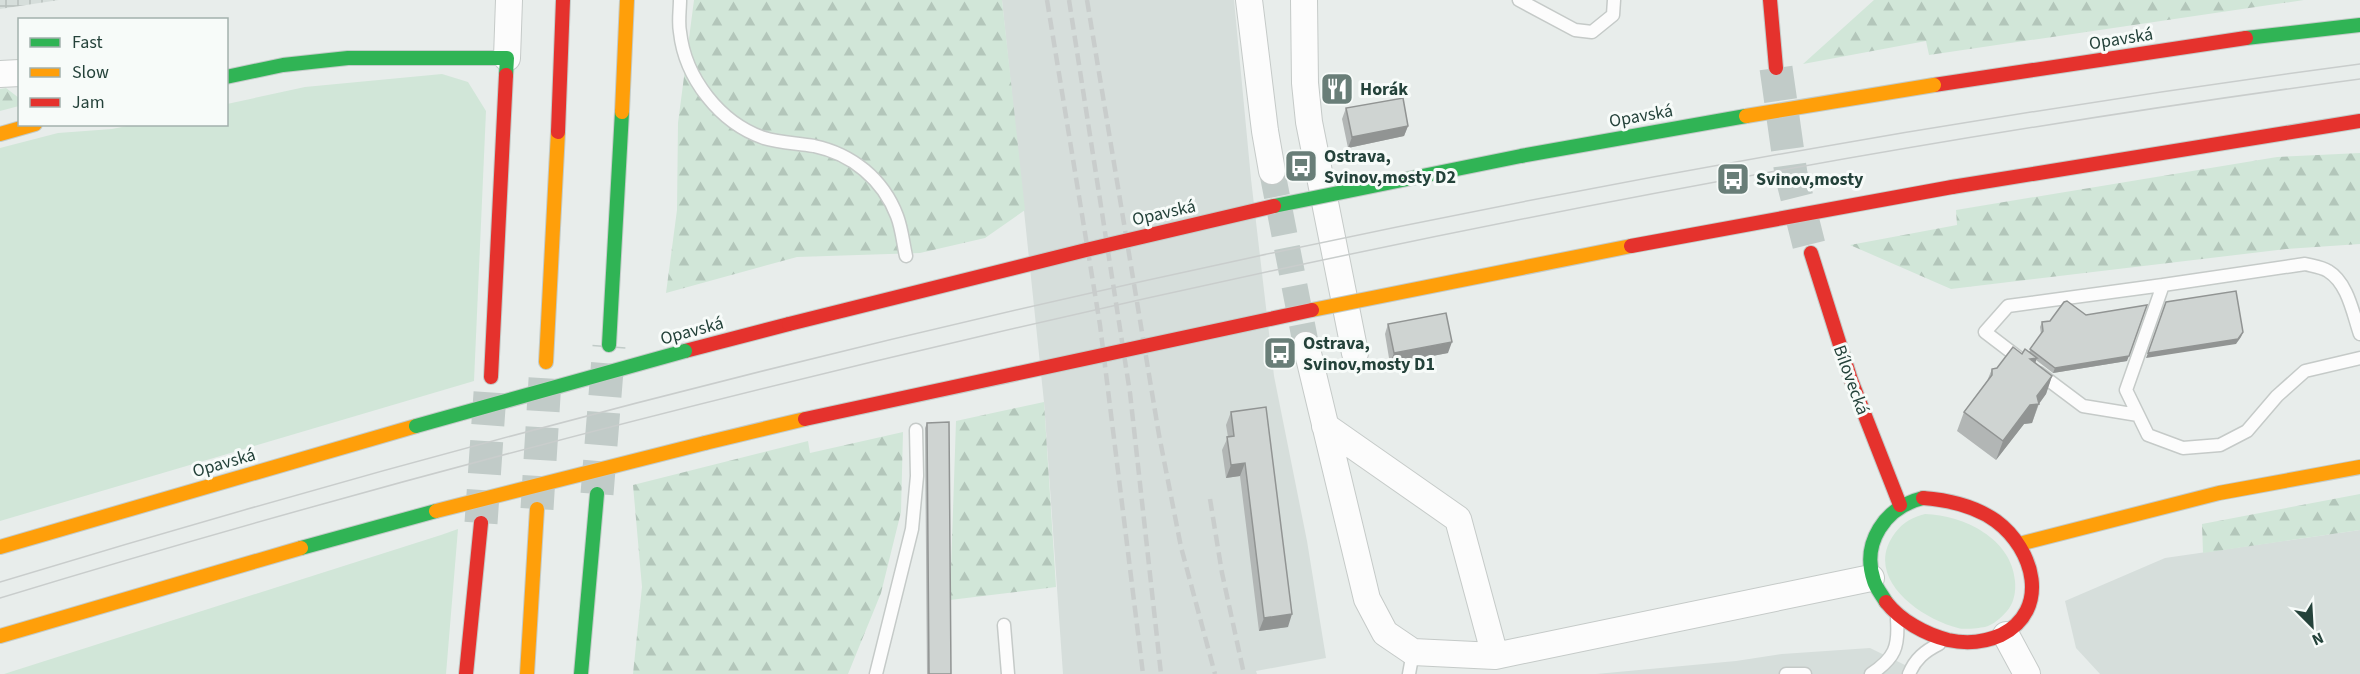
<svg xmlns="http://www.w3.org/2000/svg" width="2360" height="674" font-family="'Source Sans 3',sans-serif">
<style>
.built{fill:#d6dedb}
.industrial{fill:url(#industrial-grid)}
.grass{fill:#d1e6d8}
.forest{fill:url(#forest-firs)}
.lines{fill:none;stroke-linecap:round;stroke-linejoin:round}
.street-tunnel{stroke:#c1cbc8;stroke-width:26;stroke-dasharray:26 13;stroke-linecap:butt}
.secondary-tunnel{stroke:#c1cbc8;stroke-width:33;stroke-dasharray:33 16;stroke-linecap:butt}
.highway-tunnel{stroke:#c1cbc8;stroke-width:33;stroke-dasharray:33 16;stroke-linecap:butt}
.lane-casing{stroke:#c5cac8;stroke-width:15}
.street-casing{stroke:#c5cac8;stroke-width:28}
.fast-casing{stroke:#c3cbc8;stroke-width:16}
.slow-casing{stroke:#c3cbc8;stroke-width:16}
.jam-casing{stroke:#c3cbc8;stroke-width:16}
.lane{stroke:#fcfcfc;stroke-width:12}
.street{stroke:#fcfcfc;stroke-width:26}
.fast{stroke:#30b455;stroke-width:14}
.slow{stroke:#ff9f0a;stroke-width:14}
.jam{stroke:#e5322d;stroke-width:14}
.tram{stroke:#c9cdcc;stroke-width:1.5}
.rail{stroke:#c9cdcc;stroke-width:4.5;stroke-dasharray:12 6;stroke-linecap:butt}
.fast-bridge-casing{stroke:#c3cbc8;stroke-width:16;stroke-linecap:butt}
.slow-bridge-casing{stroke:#c3cbc8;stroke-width:16;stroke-linecap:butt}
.jam-bridge-casing{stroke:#c3cbc8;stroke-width:16;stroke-linecap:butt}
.fast-bridge{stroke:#30b455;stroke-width:14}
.slow-bridge{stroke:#ff9f0a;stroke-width:14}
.jam-bridge{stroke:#e5322d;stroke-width:14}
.wall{fill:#b2b6b5}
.shaded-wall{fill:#919493}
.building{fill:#cfd4d2;stroke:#919493;stroke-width:1.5}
.labels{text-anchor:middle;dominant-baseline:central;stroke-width:6;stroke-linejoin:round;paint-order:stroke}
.street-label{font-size:18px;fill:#24423a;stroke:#f7fbf9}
.poi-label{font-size:18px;font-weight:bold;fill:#24423a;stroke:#f7fbf9;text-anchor:start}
</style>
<defs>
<pattern id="industrial-grid" width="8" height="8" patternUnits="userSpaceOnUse" patternTransform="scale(1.5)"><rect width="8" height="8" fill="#d6dedb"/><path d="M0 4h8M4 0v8" fill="none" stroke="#b8c0bd"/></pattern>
<pattern id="forest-firs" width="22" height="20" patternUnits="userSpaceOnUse" patternTransform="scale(1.5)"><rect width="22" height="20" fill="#d1e6d8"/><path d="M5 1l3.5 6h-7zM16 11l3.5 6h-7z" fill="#b3c6ba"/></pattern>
</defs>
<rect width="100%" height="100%" fill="#e8edeb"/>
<path class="built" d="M1002 0H1234L1251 179 1274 376 1307 541 1326 658 1256 671 1257 674H1063L1044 402Z
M2360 530V674H2100L2076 648 2065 601 2165 558Z
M1870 648 1907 666 1915 674H1596L1736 661 1782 654Z"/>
<path class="industrial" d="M0 0H59L0 9Z"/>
<path class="grass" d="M442 74 468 82 486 111 474 381 0 521V148L58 133 112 129 132 125 226 124 227 104 305 87Z
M1925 514C1964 515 2012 539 2015 581 2016 592 2014 603 2007 611 2002 617 1993 625 1985 627 1978 628 1965 630 1958 628 1919 618 1862 577 1895 533 1903 522 1913 517 1925 514Z
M458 529 446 674H4L441 535Z"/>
<path class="forest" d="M694 0H1002L1025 210 985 238 920 253 797 257 666 293 677 210 678 123Z
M1874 0H2304L1929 55 1926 41 1803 64Z
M6 88 19 98V106L0 111V89Z
M2360 153V244L2286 249 1951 289 1850 245 1957 225 1956 210 2277 157Z
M1044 402 1056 587 950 600 956 421Z
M903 432 901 512 881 593 848 674H633L642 587 633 485 808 441 810 453Z
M2360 494V530L2203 553 2202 524Z"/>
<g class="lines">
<path class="street-tunnel" d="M1272 171 1306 345"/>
<path class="secondary-tunnel" d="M1776 68 1791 174 1811 253
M481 523 491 379"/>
<path class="highway-tunnel" d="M597 494 609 346
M537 509 546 364"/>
<g class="lane-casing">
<path id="lane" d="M680 0C680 10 678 22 680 32 685 78 720 123 764 138 780 143 798 143 814 146 852 154 883 179 897 216 902 229 903 243 906 256
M1519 0 1575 30 1592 32 1613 15 1614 0
M2360 334C2353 314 2348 283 2328 271 2322 267 2313 266 2305 264L2163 285 2126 390 2148 435 2183 448 2220 445 2247 431 2277 396 2305 371 2360 358
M2023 361 1985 332 2008 306 2163 285
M2039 373 2083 406 2138 415
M1004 625 1008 674
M876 674 912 529 917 476 916 430
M1409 674 1413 652
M1786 674H1805
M1871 674C1895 658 1899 647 1897 619
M1909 674C1915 659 1925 651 1939 644"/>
</g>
<g class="street-casing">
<path id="street" d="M1249 0 1265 131 1272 171
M1304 0 1305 83 1309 122 1355 353
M507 58 509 0
M0 74 20 73
M1306 345 1367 599 1385 633 1413 652 1495 656 1871 578
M1325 426 1458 519 1495 656
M2006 635 2027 674"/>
</g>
<g class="fast-casing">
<path id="fast" d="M2246 38 2360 25
M226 77 283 65 348 58H507L506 75
M609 345 622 112
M301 548 436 511
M1886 602C1882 595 1876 588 1874 581 1861 543 1885 507 1923 498
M581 674 597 494"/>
</g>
<g class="slow-casing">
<path id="slow" d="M622 112 627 0
M0 134 35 124
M546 362 558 132
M705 443 805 419
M2019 544 2219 493 2360 467
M0 547 416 426
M0 636 301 548
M527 674 537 509"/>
</g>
<g class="jam-casing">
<path id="jam" d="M1770 0 1776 68
M1934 85 2246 38
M558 132 563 0
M1952 187 2360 121
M1811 253 1851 380 1900 505
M685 351 789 324
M491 377 506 75
M1886 602C1901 621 1925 634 1948 640 1966 644 1983 643 2001 635 2051 610 2034 549 1996 521 1975 506 1949 500 1923 498
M466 674 481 523"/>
</g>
<use href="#lane" class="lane"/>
<use href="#street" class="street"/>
<use href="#fast" class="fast"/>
<use href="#slow" class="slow"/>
<use href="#jam" class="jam"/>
<path class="tram" d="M0 582C771 348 1561 171 2360 64
M0 598C325 499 655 412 986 335 1440 229 1898 141 2360 79"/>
<path class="rail" d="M1047 0 1100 325 1143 674
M1069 0 1130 393 1161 674
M1087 0 1159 435 1181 547 1215 674
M1210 499 1222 573 1244 674"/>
<g class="fast-bridge-casing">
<path id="fast-bridge" d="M1274 206 1521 156 1746 116
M416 426 685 351"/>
</g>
<g class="slow-bridge-casing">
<path id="slow-bridge" d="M1746 116 1934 85
M1312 310 1631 246
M436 511 705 443"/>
</g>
<g class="jam-bridge-casing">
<path id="jam-bridge" d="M1631 246 1952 187
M789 324 1086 250 1274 206
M805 419 1312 310"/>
</g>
<use href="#fast-bridge" class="fast-bridge"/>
<use href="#slow-bridge" class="slow-bridge"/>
<use href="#jam-bridge" class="jam-bridge"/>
</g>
<path class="wall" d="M1346 108 1408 126 1404 136 1348 148 1342 119Z
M2042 322 2127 361 2053 373 2036 360 2035 363 2052 376 2046 394 2039 404 2032 423 2024 424 1996 460 1957 431 1964 412 1987 381 1992 369 1997 368 2022 354 2029 352 2041 334 2040 327Z
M1388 324 1448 353 1390 364 1385 334Z
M1266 407 1288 627 1259 631 1240 476 1226 478 1222 450 1228 437 1226 425 1231 412Z
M927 423 951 674H927L925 428Z"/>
<path class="shaded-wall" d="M1408 126 1404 136 1348 148 1352 137Z
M2243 332 2241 337 2236 344 2146 358 2148 353Z
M1452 342 1448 353 1390 364 1394 353Z
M2129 356 2127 361 2053 373 2055 368Z
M2037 358 2030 377V359Z
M2052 376 2046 394 2038 405 2032 423 2024 424 1996 460 2003 441Z
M1245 463 1240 476 1226 478 1231 465Z
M1292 614 1288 627 1259 631 1264 618Z"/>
<path class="building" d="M1403 98 1408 126 1352 137 1346 108Z
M2236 291 2243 332 2238 339 2148 353 2166 302Z
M2067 301 2086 315 2147 305 2129 356 2055 368 2030 349 2043 331 2042 322 2050 321 2064 302Z
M1446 313 1452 342 1394 353 1388 324Z
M2013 347 2022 354 2025 349 2037 358 2030 359 2052 376 2037 396 2039 404 2030 405 2003 441 1964 412 1992 375V369L1997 368Z
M1266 407 1292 614 1264 618 1245 463 1231 465 1227 437 1234 436 1231 412Z
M949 422 951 674H929L927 423Z"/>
<defs>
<g id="restaurant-square" transform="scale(1.725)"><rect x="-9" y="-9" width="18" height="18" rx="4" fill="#697e78" stroke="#f7fbf9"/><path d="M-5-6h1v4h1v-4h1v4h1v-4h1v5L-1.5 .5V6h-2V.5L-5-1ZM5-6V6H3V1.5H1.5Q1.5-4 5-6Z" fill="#fff"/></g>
<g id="bus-square" transform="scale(1.725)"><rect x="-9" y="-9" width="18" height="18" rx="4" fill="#697e78" stroke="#f7fbf9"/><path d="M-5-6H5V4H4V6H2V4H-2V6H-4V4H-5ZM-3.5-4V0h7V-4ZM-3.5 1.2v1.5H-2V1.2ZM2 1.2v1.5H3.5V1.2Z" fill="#fff"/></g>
</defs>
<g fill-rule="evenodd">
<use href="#restaurant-square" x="1337" y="89"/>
<use href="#bus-square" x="1301" y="166"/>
<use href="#bus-square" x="1733" y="179"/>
<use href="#bus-square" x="1280" y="353"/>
</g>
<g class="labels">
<g class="street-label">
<text transform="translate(2121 39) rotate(-9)">Opavská</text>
<text transform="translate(1641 116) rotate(-10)">Opavská</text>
<text transform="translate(1164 213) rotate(-13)">Opavská</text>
<text transform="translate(692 331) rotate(-15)">Opavská</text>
<text transform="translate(1851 380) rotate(70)">Bílovecká</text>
<text transform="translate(224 463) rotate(-16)">Opavská</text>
</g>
<g class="poi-label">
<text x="1360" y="89">Horák</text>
<text x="1324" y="156">Ostrava,<tspan x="1324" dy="21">Svinov,mosty D2</tspan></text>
<text x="1756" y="179">Svinov,mosty</text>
<text x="1303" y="343">Ostrava,<tspan x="1303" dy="21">Svinov,mosty D1</tspan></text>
</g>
</g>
<rect x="18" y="18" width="210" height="108" fill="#f7fbf9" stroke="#a3b1ad" stroke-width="1.5"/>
<rect x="30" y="38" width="30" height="9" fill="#30b455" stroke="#a3b1ad" stroke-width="1.5"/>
<text x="72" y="48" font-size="18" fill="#24423a">Fast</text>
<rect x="30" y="68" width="30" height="9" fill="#ff9f0a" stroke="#a3b1ad" stroke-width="1.5"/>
<text x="72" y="78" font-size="18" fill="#24423a">Slow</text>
<rect x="30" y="98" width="30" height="9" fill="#e5322d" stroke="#a3b1ad" stroke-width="1.5"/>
<text x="72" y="108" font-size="18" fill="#24423a">Jam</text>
<g transform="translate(2312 626) rotate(156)" stroke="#f7fbf9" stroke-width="4.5" paint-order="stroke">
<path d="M0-4.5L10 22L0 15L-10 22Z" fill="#24423a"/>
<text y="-9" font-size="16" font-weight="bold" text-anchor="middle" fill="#24423a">N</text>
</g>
</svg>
